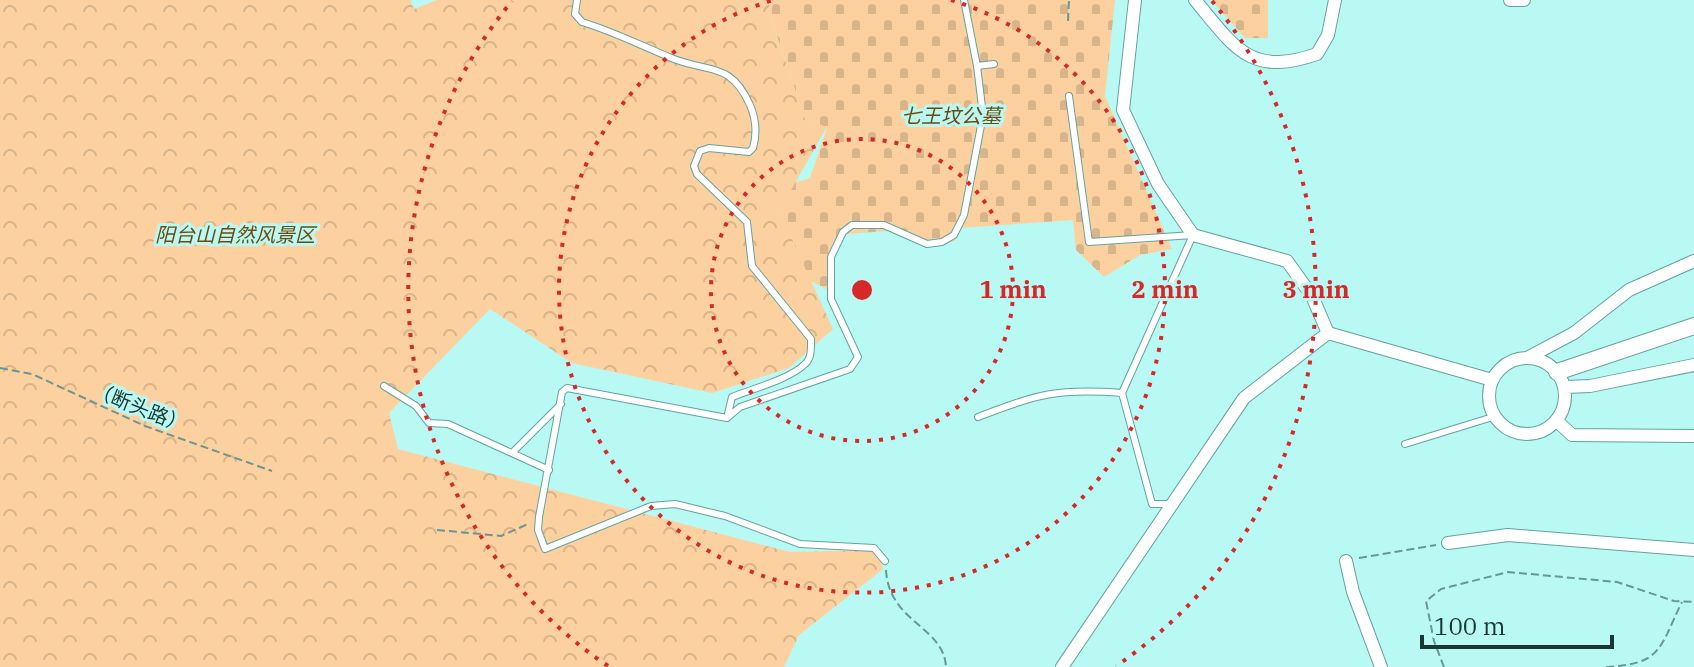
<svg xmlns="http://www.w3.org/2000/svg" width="1694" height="667" font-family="'IBM Plex Serif','Noto Sans SC',serif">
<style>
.cemetery{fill:url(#cemetery-stones)}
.park{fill:url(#park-crowns)}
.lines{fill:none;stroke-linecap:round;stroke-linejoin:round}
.service-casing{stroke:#64a39e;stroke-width:8}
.minor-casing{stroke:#64a39e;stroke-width:14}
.tertiary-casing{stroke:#64a39e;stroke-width:18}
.path{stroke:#699793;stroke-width:2;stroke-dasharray:8 4;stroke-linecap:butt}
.service{stroke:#fff;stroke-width:6}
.minor{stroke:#fff;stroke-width:12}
.tertiary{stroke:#fff;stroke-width:16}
.ring{fill:none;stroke:#d62828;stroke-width:4;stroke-dasharray:4 8}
.labels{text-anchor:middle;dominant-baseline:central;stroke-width:6;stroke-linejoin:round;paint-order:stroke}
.park-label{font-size:20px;font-style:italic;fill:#714910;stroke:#b8f9f4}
.street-label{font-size:20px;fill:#1b3634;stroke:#b8f9f4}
.centre{fill:#d62828;stroke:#b8f9f4;stroke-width:4}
.ring-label{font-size:24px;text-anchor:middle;font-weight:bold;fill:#d62828;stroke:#b8f9f4;stroke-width:6;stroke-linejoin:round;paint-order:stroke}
</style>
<defs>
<pattern id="cemetery-stones" width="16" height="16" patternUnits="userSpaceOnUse" patternTransform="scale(2)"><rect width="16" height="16" fill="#fdd19f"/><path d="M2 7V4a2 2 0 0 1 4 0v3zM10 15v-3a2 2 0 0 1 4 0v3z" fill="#d8b48a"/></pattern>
<pattern id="park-crowns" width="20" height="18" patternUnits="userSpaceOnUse" patternTransform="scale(2)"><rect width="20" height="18" fill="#fdd19f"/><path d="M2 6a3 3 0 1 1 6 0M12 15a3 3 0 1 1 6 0" fill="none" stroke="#d8b48a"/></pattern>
</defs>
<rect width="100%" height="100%" fill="#b8f9f4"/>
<path class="cemetery" d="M771 0H1115L1105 96 1172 249 1140 255 1104 277 1076 250 1073 220 960 228 955 241 929 248 887 231 847 234 834 252V293L811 281 787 245 779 211 790 184 810 178 827 128 805 119 768 10Z
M1211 0H1268V38H1245Z"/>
<path class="park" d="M0 0H410L414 9 437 0H771L768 10 805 119 827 127 779 211 833 329 789 368 712 393 572 363 490 309 389 413 398 449 790 552 877 550 883 569 799 635 784 667H0Z"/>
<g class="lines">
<g class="service-casing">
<path id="service" d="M577 0 575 14 582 22C612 31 640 45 669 57 708 74 730 60 750 105 756 119 757 134 753 148L749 152 709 148 700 151 694 166 697 174 747 222 752 266 811 339C811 347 812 358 805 364 790 379 752 389 732 397L727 418
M964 0 977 66 994 64
M384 386 416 406 429 423 448 424 549 470
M1122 393 1152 504H1170
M978 417C1038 394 1057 388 1122 393L1193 235 1089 242 1069 96
M1405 444 1496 416
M512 453 561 404
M885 561 874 548 800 544 725 516 675 504 651 506 545 549 538 530 539 517 562 392 567 388 727 418 740 407 850 369 858 357 831 299V257L843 232 852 225H884L927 244 942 242 954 235 964 215 983 115 977 66"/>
</g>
<g class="minor-casing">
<path id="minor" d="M1195 0C1235 48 1250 77 1317 54L1328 35 1335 0
M1510 0H1524
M1328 333 1492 380
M1527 358 1574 333 1629 290 1694 261
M1489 396a38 38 0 1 1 76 0a38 38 0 1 1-76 0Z
M1565 387 1590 386 1694 365
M1557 421 1572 435 1694 436
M1448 543 1508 535 1694 550
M1346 561 1353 592 1381 667
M1062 667 1244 398 1328 333 1312 296 1287 261 1193 235 1158 184 1123 110 1135 0"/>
</g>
<g class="tertiary-casing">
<path id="tertiary" d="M1557 372 1694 326"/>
</g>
<path class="path" d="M1068 21 1069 0
M0 368 32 374 145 426 272 471
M437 530 501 536 528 524
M1359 558 1436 545
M886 570C889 623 944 626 946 667
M1444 667 1434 641 1426 601 1441 589 1508 572 1617 582 1674 601 1694 602
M1606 667C1663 664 1659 648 1682 602"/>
<use href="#service" class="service"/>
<use href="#minor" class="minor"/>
<use href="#tertiary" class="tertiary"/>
</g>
<g class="ring">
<circle cx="862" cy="290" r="151"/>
<path d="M951 0A303 303 0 1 1 773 0"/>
<path d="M608 666A454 454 0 0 1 512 1M1212 1A454 454 0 0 1 1116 666"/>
</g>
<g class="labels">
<g class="park-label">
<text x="951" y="115">七王坟公墓</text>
<text x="235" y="234">阳台山自然风景区</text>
</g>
<g class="street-label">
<text transform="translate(140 407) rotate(22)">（断头路）</text>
</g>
</g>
<circle cx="862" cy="290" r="12" class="centre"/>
<g class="ring-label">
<text x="1013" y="298">1 min</text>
<text x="1165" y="298">2 min</text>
<text x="1316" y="298">3 min</text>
</g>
<path d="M1422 635v12h190v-12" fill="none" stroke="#1b3634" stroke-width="4"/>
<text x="1434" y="635" font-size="24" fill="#1b3634" stroke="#b8f9f4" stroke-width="6" paint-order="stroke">100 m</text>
</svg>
